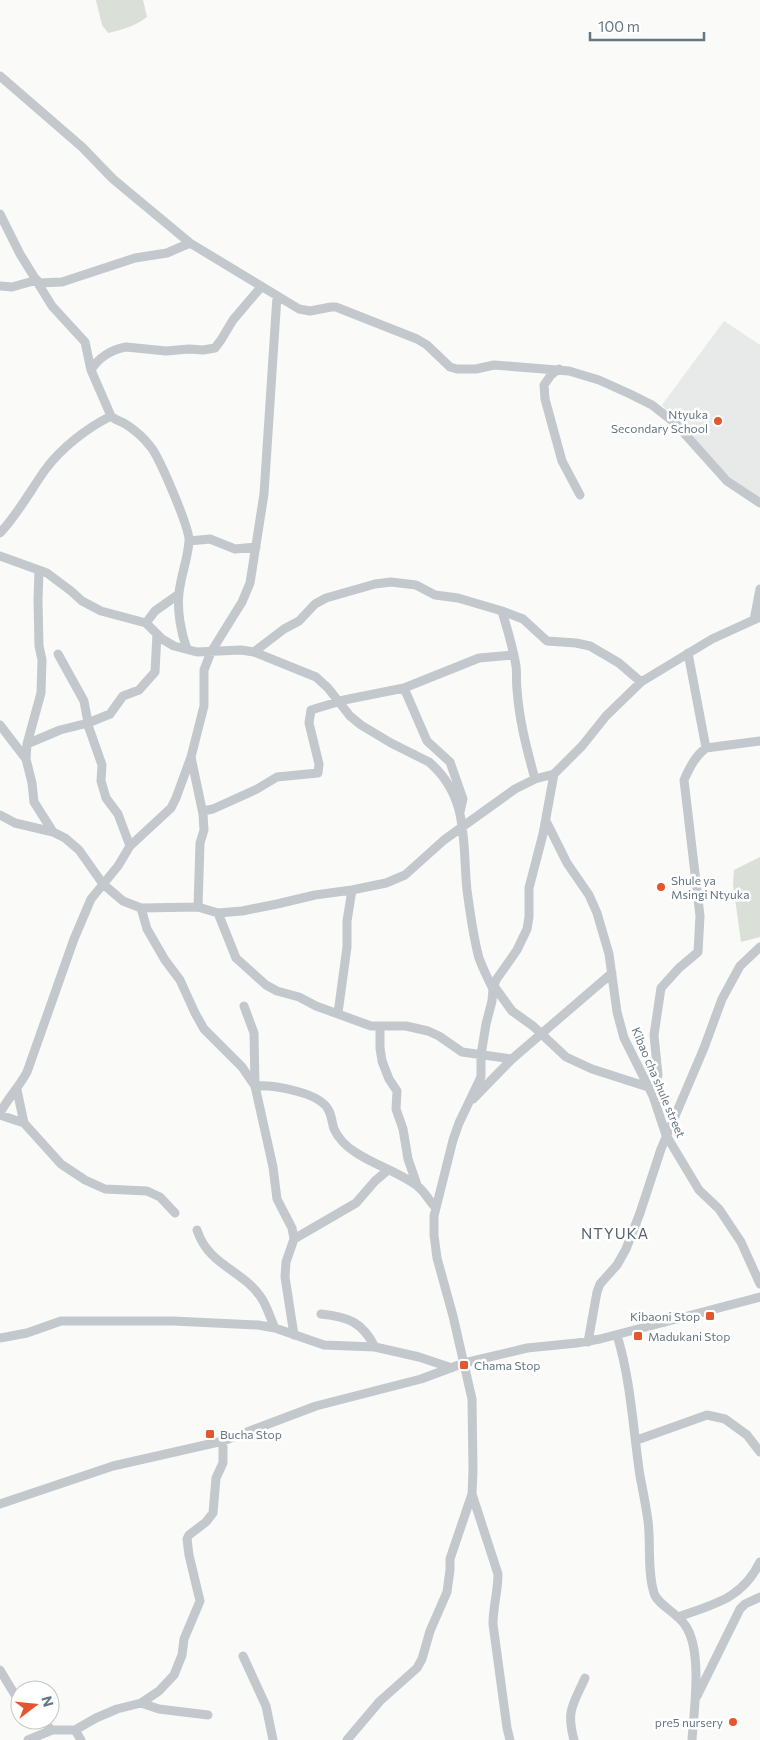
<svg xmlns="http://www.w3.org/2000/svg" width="760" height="1740" font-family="Commissioner,sans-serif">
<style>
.built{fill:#e8e9e9}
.green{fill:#dadfd7}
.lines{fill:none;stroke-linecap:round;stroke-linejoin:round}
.minor{stroke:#c3c8cc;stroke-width:9}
.poi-dot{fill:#e4572e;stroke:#fff;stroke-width:2}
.labels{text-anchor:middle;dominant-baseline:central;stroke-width:5;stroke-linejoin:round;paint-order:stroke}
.poi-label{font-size:12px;fill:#657683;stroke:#fff;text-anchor:start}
.street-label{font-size:12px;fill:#657683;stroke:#fff}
.quarter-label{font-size:15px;letter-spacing:1px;fill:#57646e;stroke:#fff}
</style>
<rect width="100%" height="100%" fill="#fafaf8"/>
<path class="built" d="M724 321 760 345V498L731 478 662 405Z"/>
<path class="green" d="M96 0H143L147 17C135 26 122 30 108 33L102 25Z
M760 857V937L741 942 733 884 734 870Z"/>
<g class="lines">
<path class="minor" d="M0 76 82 147 113 179 190 243 299 309 310 311 331 307H336L417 339 427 345 450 367 457 369H476L494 365 569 371 599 380 630 394 652 405 675 423 727 481 760 503
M0 214 20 254 52 306 85 342 91 370 111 416C116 421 122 421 127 425 136 431 144 438 150 446 159 456 190 529 189 541 188 558 181 575 179 593 177 611 181 633 187 649
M38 283 62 282 135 258 167 253 190 243
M0 286 12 287 37 280
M559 369 551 375 544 385 545 399 562 461 580 495
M91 370C98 358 112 349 126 347L166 351 189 349 203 350 215 348 221 340 233 320 261 287
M0 533C18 514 30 491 45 470 61 448 87 428 111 416
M189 541 210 539 235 549 256 547
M0 556 47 573 71 591 82 601 101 611 146 623 162 639 174 646 197 652 241 650 254 652 316 677 328 688 350 716 361 725 391 743 429 762C470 797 462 843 467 890 470 912 473 936 479 958 483 969 488 979 493 989
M502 611 523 619 547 641 576 643 590 646 619 663 641 682
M754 620 760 589
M146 623 155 611 179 594
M254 652 284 629 299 621 315 604 326 598 375 584 391 582 416 585 435 595 458 598 502 611C507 629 513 647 516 666 517 674 516 682 517 689 519 720 527 750 535 779
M688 653 706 748
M58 654 84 701 89 728 102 765 101 781 104 791 106 798 118 814 130 846
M404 688 427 741 450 762 463 799 460 812
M0 725 26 759 32 783 34 802 53 832
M27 744 60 730 88 723 110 714 123 696 139 690 155 672 157 634
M191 757 203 814 204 830 200 843 198 907
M26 759 27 744 41 693 42 660 39 646 38 600 39 570
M203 811 213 809 257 789 277 777 318 773 319 764 309 723 311 710 344 700 404 688 479 658 514 655
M0 815 15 823 53 832 65 838 79 850 103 884 123 901 141 908 198 907 218 913 242 911 277 904 315 895 352 890 386 883 405 875 444 840 515 789 535 779 554 774 582 746 606 716 641 682 712 639 760 617
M546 821 567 863 589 895 597 913 609 954 617 1012 624 1038 653 1096 666 1135 699 1190 719 1209 741 1242 760 1284
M141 908 147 929 165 960 180 980 195 1013 204 1029 242 1067 255 1086 273 1167 277 1199 292 1228 294 1239 286 1262 285 1277 294 1335
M218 913 236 958 266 985 277 991 299 997 316 1006 371 1026H406L428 1031 439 1036 462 1052 512 1059
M494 986 512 1011 533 1026 566 1057 592 1069 648 1087
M244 1006 254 1033 255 1086C273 1085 321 1092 329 1111 332 1117 332 1123 334 1129 338 1138 347 1147 355 1152 374 1165 397 1171 416 1185 425 1191 428 1200 436 1208
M338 1013 347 947V921L352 890
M380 1026V1048L382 1061 389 1079 397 1091 396 1109 403 1129 408 1159 417 1185
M17 1090 24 1123
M653 1096 658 1075 654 1035 661 988 679 968 698 952 700 916 684 780C689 769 695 756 706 748L760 741
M473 1099 512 1059 612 973
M0 1113C8 1098 19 1087 27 1072L74 939 91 899 118 866 130 846 171 808 176 798 191 757 204 706V670L211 652 242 602 250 583 264 494 277 296
M0 1115 24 1123 61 1164 85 1180 105 1189 147 1191 160 1197 175 1213
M197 1230C208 1265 242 1270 260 1296 267 1305 270 1318 275 1328
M294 1239 356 1203 375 1181 388 1170
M321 1314C349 1317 362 1322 375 1347
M617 1335C631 1381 633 1429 640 1476 643 1491 646 1506 648 1521 651 1544 647 1570 654 1593 657 1604 677 1613 685 1625 703 1650 694 1710 692 1740
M0 1338 27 1333 61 1321H173L258 1325 275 1328 324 1345 375 1347 419 1357 452 1368
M588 1342 597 1292 600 1284 617 1265 626 1249 640 1213 661 1149 704 1048 722 999 740 966 760 947
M637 1440 707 1415 725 1419 747 1435 760 1452
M472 1494 498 1574C498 1591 493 1607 493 1624L507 1728 510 1740
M0 1504 113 1466 223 1441 316 1406 421 1379 464 1363 527 1348 577 1343 600 1339 760 1297
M678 1617C714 1604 742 1599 760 1562
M243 1656 266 1706 273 1740
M0 1670 15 1695 20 1699
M697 1696 740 1609 745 1604 760 1597
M141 1703 159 1709 208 1715
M41 1720 52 1730H75L81 1740
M75 1730 96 1718 117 1709 141 1703 159 1691 174 1675 182 1655 184 1639 200 1601 189 1555 187 1539 189 1535 206 1522 213 1513 216 1478 223 1463V1441
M28 1740 52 1730
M347 1740 380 1701 417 1668 422 1659 430 1631 447 1592 450 1570V1559L472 1494 473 1471 472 1399 453 1316 437 1258 434 1235V1216L453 1140 459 1123 481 1077V1055L486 1024 492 1001 493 989 496 980 517 950 527 929 529 917V888L543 834 554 774
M574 1740C566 1710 573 1705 585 1678"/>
</g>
<g class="poi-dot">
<circle cx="718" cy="421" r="5"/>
<circle cx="661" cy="887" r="5"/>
<rect x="705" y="1311" width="10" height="10" rx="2.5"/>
<rect x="633" y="1331" width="10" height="10" rx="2.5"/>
<rect x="459" y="1360" width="10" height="10" rx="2.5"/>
<rect x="205" y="1429" width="10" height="10" rx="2.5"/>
<circle cx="733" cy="1722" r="5"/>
</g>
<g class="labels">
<g class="poi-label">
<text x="708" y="414" text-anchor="end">Ntyuka<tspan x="708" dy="14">Secondary School</tspan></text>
<text x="671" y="880">Shule ya<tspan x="671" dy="14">Msingi Ntyuka</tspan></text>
<text x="700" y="1316" text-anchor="end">Kibaoni Stop</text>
<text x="648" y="1336">Madukani Stop</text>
<text x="474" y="1365">Chama Stop</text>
<text x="220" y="1434">Bucha Stop</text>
<text x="723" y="1722" text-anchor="end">pre5 nursery</text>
</g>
<g class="street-label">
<text transform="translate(659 1082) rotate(67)">Kibao cha shule street</text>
</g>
<g class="quarter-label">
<text x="615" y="1233">NTYUKA</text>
</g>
</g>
<g transform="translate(35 1705) rotate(74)"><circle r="24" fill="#ffffff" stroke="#c1c8cd"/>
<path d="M0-4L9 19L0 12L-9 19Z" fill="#e4572e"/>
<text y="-8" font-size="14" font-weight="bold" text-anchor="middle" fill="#657683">N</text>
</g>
<path d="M590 32v8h114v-8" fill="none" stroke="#657683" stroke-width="2.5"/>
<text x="598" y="32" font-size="15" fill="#657683" stroke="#ffffff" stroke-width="4" paint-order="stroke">100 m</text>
</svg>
